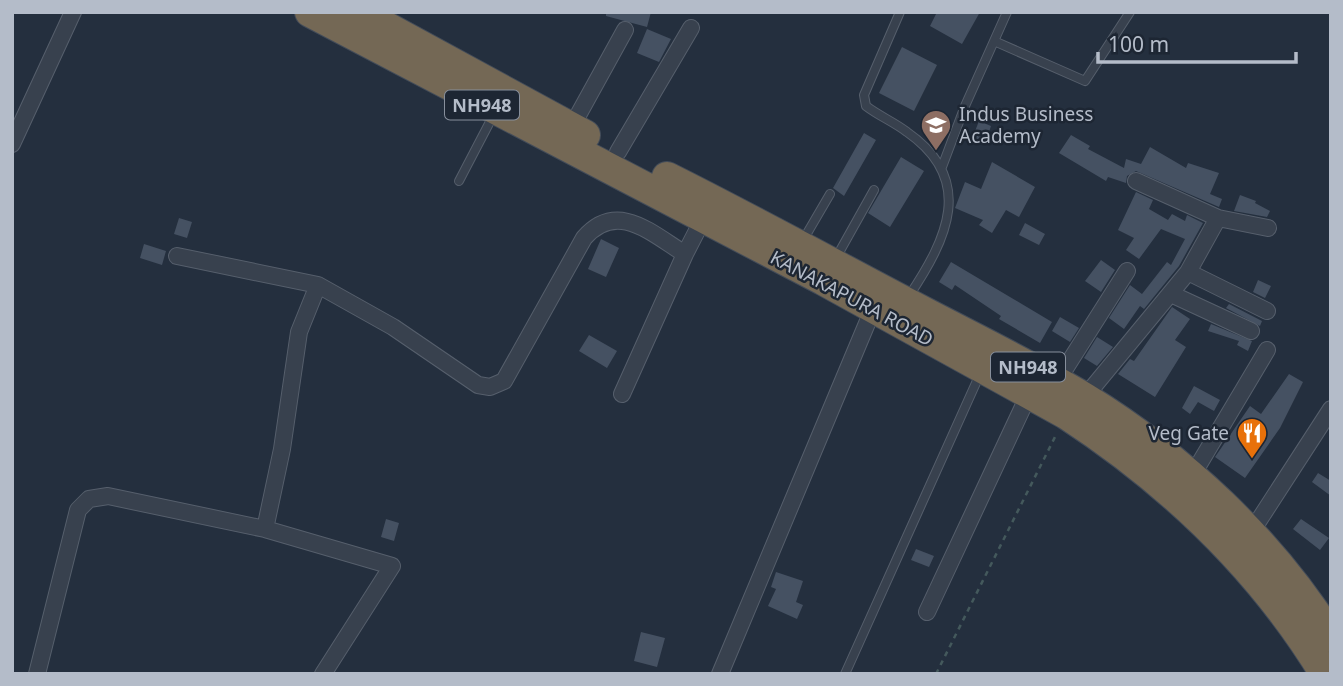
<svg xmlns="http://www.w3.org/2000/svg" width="1343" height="686" font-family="'Noto Sans',sans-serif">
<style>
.building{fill:#455162}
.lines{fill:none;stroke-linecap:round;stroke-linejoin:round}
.lane-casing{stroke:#565f6c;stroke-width:10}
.street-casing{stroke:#565f6c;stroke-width:18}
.highway-casing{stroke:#434c59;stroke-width:32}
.path{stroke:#44595c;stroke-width:2.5;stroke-dasharray:5 5;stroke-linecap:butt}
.lane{stroke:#38414e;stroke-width:8}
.street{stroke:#38414e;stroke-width:16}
.highway{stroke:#746855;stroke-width:30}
.labels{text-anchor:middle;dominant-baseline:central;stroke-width:5;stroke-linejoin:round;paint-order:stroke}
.shield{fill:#1d2633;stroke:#878f9c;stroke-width:2}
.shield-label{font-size:18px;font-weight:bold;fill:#b4bcc9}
.poi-label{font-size:19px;fill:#b4bcc9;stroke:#1d2633;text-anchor:start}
.street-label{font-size:19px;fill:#b4bcc9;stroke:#1d2633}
</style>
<rect width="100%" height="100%" fill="#242f3e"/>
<path class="building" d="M606 12H651L647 27 606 16Z
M937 12H980L962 44 930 26Z
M647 29 671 39 659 62 637 53Z
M902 47 937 65 914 111 879 93Z
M979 121 991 126 985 144 972 139Z
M864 133 876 140 844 196 833 188Z
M1071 135 1090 146 1088 149 1124 168 1126 159 1141 164 1150 147 1186 168 1188 163 1219 173 1210 194 1222 199 1219 207 1136 171 1127 176 1126 183 1108 177 1106 181 1059 153Z
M901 157 924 171 890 227 868 213Z
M992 162 1035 187 1019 217 1006 210 992 233 979 225 983 220 955 208 965 182 981 189Z
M1136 192 1153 200 1149 209 1168 220 1172 214 1185 221 1187 215 1203 223 1179 266 1144 309 1140 306 1124 329 1109 318 1130 285 1142 294 1167 262 1171 265 1185 239 1161 229 1139 259 1126 250 1134 238 1118 230Z
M1240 195 1256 201 1255 203 1270 211 1267 217 1234 211Z
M179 218 192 222 187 238 174 234Z
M1025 223 1045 234 1039 245 1019 235Z
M601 239 619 248 606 277 588 269Z
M144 244 166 251 162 265 140 258Z
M1101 260 1115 270 1101 292 1085 281Z
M951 262 1052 322 1040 343 999 319 1001 316 955 285 952 290 939 282Z
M1258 280 1271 286 1265 298 1253 292Z
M1229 304 1262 321 1260 326 1226 308Z
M1172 307 1190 319 1175 340 1186 347 1155 397 1118 374 1130 359 1134 361Z
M1060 317 1079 328 1070 342 1052 331Z
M1211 324 1252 341 1248 351 1237 345 1239 341 1208 331Z
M589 335 617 351 607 368 579 351Z
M1097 337 1113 347 1097 366 1084 358Z
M1289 374 1303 382 1280 428 1245 478 1215 457 1250 406 1261 414Z
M1194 386 1220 400 1214 411 1198 402 1190 414 1182 408Z
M1318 473 1331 481V496L1312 482Z
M386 519 399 523 394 541 381 537Z
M1301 519 1329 538 1320 550 1293 529Z
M916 549 934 556 929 567 911 560Z
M776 572 803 581 796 602 803 605 797 619 768 606 776 589 771 587Z
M641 632 665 638 657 667 634 661Z"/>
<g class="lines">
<g class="lane-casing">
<path id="lane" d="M900 12 864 95 866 106C879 116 894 122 907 132 976 180 947 239 909 296
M994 41 1085 81 1130 12
M942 167 965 106 1007 12
M459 181 494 114
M802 242 830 194
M836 258 874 190
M845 674 980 374"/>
</g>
<g class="street-casing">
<path id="street" d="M571 128 625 30
M12 144 73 12
M618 152 691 28
M1136 181 1218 218 1268 228
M177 256 318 285
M1188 272 1267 311
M1171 294 1251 331
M1056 383 1127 271
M622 394 685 254
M1084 398 1188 272 1218 218
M1192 476 1267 350
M265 529 282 449 299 332 318 285 393 327 478 385 490 387 504 381 584 238C617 200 651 233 685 254L703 219
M1250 534 1331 409
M927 612 1029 394
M37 674 78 510 89 499 108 496 265 529 392 566 323 674
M720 674 873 309"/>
</g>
<g class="highway-casing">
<path id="highway" d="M310 12 823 280 1066 414C1170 482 1260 567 1325 674
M359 12 585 135
M667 177C755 221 842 269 930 315 982 342 1035 368 1085 398 1181 457 1271 541 1331 637"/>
</g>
<path class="path" d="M936 674 1057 433"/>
<use href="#lane" class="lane"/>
<use href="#street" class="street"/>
<use href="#highway" class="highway"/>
</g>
<defs>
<g id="university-pin" transform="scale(1.575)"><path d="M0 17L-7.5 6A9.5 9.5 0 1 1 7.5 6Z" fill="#8d6e63" stroke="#1d2633"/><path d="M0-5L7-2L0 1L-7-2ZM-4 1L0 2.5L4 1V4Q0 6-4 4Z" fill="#fff"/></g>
<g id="restaurant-pin" transform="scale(1.575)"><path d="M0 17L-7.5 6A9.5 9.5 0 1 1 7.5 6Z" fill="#e8710a" stroke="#1d2633"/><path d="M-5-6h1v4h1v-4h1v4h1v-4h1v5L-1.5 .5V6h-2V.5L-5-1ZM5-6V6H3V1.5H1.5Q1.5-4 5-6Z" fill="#fff"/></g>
</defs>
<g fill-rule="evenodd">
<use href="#university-pin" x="936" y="125"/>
<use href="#restaurant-pin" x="1252" y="433"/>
</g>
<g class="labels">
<g class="shield">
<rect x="445" y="90.5" width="74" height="29" rx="5"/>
<rect x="991" y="352.5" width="74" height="29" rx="5"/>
</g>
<g class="shield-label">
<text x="482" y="105">NH948</text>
<text x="1028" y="367">NH948</text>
</g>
<g class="poi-label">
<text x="959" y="114">Indus Business<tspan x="959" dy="22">Academy</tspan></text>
<text x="1229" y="433" text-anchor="end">Veg Gate</text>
</g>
<g class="street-label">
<text transform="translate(852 298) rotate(28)">KANAKAPURA ROAD</text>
</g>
</g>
<rect width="1343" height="686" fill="none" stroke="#b4bcc9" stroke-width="28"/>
<path d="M1098 52v10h198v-10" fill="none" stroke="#b4bcc9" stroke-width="3.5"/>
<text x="1108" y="52" font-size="21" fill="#b4bcc9" stroke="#1d2633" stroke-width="5" paint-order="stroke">100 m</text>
</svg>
